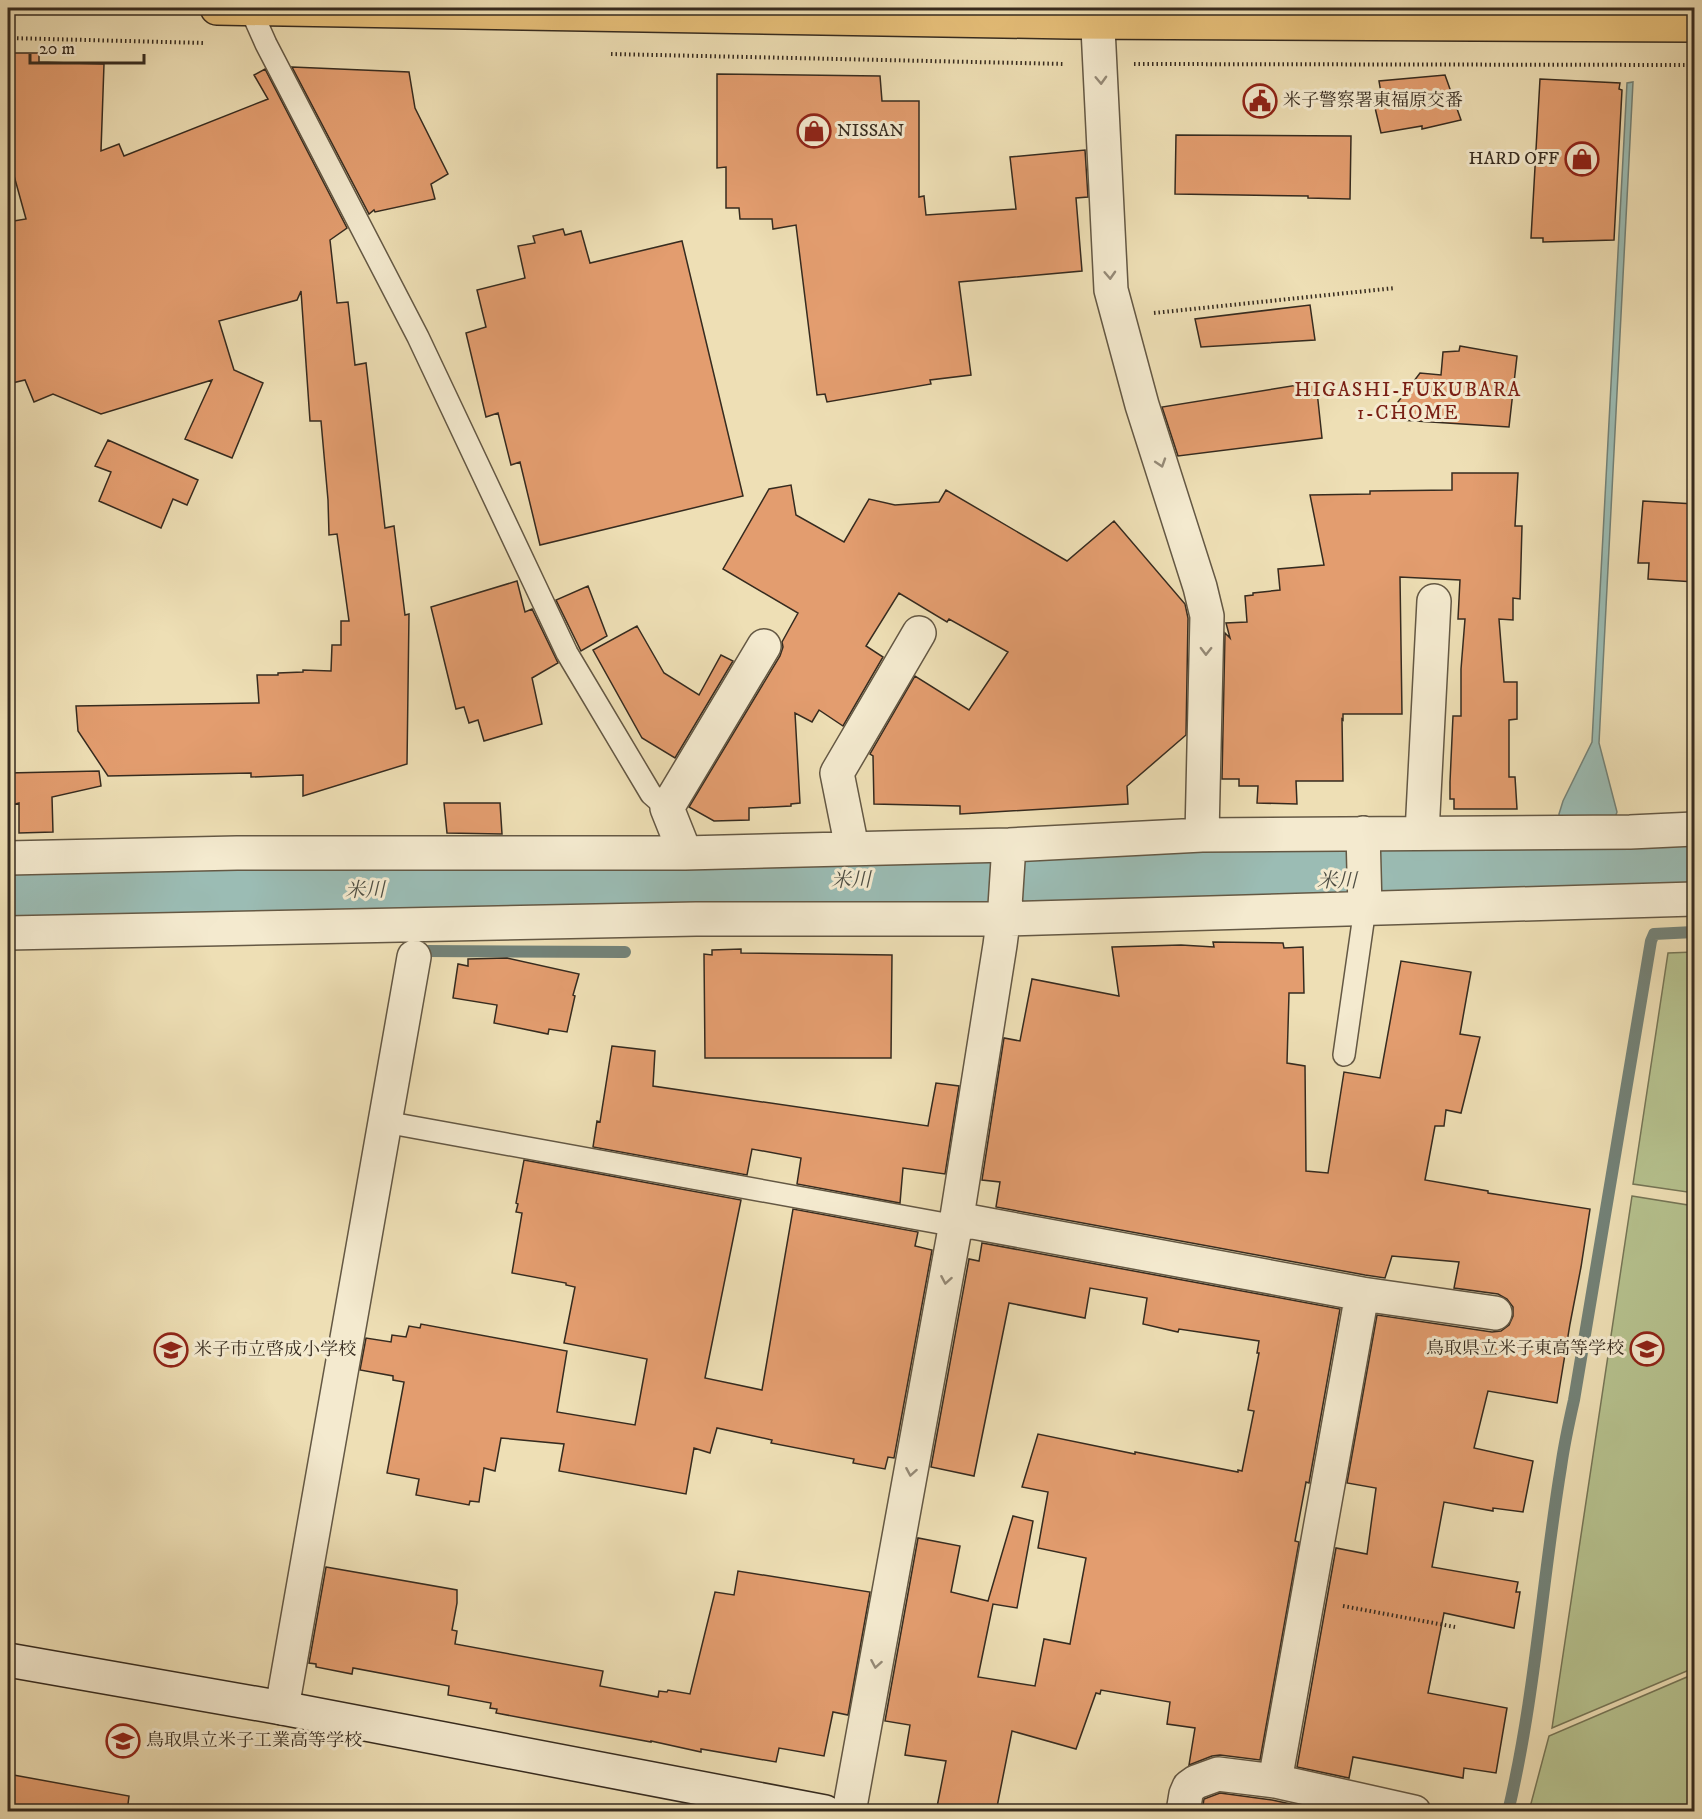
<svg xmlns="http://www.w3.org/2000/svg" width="1702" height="1819" font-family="'IM FELL DW Pica','Noto Serif JP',serif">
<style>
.green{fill:#b6c28f;stroke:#767657;stroke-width:1.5}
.water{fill:#9bbcb4;stroke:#738278;stroke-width:1.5}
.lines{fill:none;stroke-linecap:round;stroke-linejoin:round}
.stream{stroke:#738278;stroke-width:12}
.river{stroke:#9bbcb4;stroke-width:68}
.building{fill:#e39d6f;stroke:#362b1f;stroke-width:1.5}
.lane-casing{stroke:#645844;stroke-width:24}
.street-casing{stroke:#645844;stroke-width:36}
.secondary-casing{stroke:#362b1f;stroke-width:36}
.highway-casing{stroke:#362b1f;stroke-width:36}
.path{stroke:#362b1f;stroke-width:4;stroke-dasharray:1.5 3;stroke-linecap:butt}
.lane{stroke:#f4eacf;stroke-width:21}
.street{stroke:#f4eacf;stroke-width:33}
.secondary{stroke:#f4eacf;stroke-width:33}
.highway{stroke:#e7c07a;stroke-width:33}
.oneway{stroke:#958a77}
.labels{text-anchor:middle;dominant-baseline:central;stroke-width:6;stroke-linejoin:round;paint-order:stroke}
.poi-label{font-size:18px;fill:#362b1f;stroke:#f4eacf;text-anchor:start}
.neighbourhood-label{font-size:20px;letter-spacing:1.5px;fill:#7a1f14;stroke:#f4eacf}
.water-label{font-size:20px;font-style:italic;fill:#4f4f44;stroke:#f4eacf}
</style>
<rect width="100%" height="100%" fill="#eedfb5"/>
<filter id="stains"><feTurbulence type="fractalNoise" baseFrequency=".00333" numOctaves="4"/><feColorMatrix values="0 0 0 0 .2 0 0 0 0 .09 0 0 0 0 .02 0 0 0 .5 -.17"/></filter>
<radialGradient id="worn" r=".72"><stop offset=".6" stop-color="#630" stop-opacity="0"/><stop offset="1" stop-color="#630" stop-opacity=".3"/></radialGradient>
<path class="green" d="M1694 952V1193L1633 1184 1668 953Z
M1632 1196 1694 1206V1668L1552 1728Z
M1694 1674V1811H1529L1549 1736Z"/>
<path class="water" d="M1633 82 1599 743 1617 812 1602 854 1557 850 1559 814 1563 801 1592 742 1627 83Z"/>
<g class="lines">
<path class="stream" d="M1576 875 1581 837
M425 951 625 952
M1508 1812C1535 1698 1542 1582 1561 1467 1564 1445 1569 1422 1574 1400L1651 941 1654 934 1694 932"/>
<path class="river" d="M8 899 670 887 919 879 1023 882 1442 881 1694 870"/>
</g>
<path class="building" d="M8 53H39V62L104 64 101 151 119 144 124 156 268 99 254 75 265 69 347 228 330 240 337 303 348 302 355 365 366 363 385 528 394 526 405 615 409 614 407 764 303 796V775L251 777V773L108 776 78 731 76 706 259 703 257 675H278V673L303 672V670L331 671 332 645H341V621H349L337 534 329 535 328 500 321 421H310L301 291 297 300 219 321 234 370 263 383 232 458 185 439 212 380 101 414 53 394 34 402 25 380 8 384V339L12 337 8 327V222L26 219 8 154Z
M292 67 409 72 415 108 448 174 431 184 435 199 375 212 374 210 369 214Z
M717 74 880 76 882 101H919V197L924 196 926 215 1016 209 1010 157 1085 150 1088 197 1076 198 1082 271 959 282 971 375 930 380 931 384 827 402 825 394 817 395 796 225 773 229 772 219H740L739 208H726V167L717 168Z
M1445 75 1461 120 1422 129V126L1381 133 1372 95 1381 93 1379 81Z
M1540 79 1620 83 1619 89 1622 90 1614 240 1543 242V238H1531Z
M1176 135 1351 136 1350 199 1308 198V196L1175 194Z
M563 229 565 235 581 231 590 263 682 241 743 496 540 545 520 462 511 465 498 413 486 417 466 333 486 327 477 290 525 278 518 246 535 243 533 236Z
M1310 305 1315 340 1201 347 1195 319Z
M1460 346 1517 356 1509 427 1385 419 1420 373 1441 375 1443 352 1459 351Z
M1316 382 1322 438 1178 456 1162 407Z
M108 440 198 480 187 505 173 499 161 528 99 501 111 472 95 466Z
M1452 473H1518L1515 526H1522L1520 599 1513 598V620L1499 619 1504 682H1517V719L1509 720V777H1515L1517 809H1454V799H1450V782L1453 716H1461V669L1465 619H1458L1460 580 1400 577 1402 714H1343V720L1342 719 1343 781H1296L1297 804 1257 803 1258 786H1239V779H1222L1225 633 1230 638 1226 623 1247 622 1245 596 1253 595V593L1280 590 1278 569 1324 565 1310 495 1370 494V491L1452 490Z
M791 485 796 515 844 542 869 499 895 505 939 502 946 490 1067 561 1114 521 1185 604 1188 618 1186 735 1127 786 1128 804 960 814V806L874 804 873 756 870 754 915 676 969 710 1008 652 949 619 947 622 899 593 866 646 883 657 843 726 819 710 812 722 795 713 800 803 791 804V806L749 808V820L714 821 689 807 780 656 783 647 782 642 798 613 723 569 769 489Z
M1643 501 1695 504V582L1648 579 1649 563H1638Z
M517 581 525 612 532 609 558 663 532 678 542 724 484 741 478 720 469 723 464 707 456 709 431 607Z
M588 586 607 636 581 651 556 600Z
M637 626 664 673 699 695 721 655 733 661 675 758 642 738 593 650Z
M99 771 101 786 52 797 53 832 19 833V803L8 806V773Z
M444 803H500L502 834 447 833Z
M1213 942 1283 943 1284 948 1303 947 1304 993H1289L1287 1063 1305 1066 1306 1171 1328 1173 1344 1072 1380 1078 1401 961 1471 972 1460 1034 1480 1037 1461 1113 1446 1110 1444 1126H1435L1425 1180 1488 1191V1193L1590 1209 1581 1267 1570 1324 1557 1403 1488 1391 1474 1448 1533 1461 1523 1512 1493 1508V1511L1444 1502 1432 1567 1518 1582 1516 1592H1520L1514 1628 1444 1613 1428 1693 1507 1708 1496 1773 1464 1768 1463 1778 1353 1757 1349 1778 1297 1767 1336 1548 1367 1554 1376 1488 1347 1483 1377 1315 1492 1332 1501 1331 1509 1325 1513 1316V1307L1507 1299 1498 1294 1454 1288 1459 1262 1392 1256 1385 1278 1365 1275 996 1207 1000 1182 982 1180 1004 1038 1020 1041 1032 979 1119 996 1112 947 1181 945 1214 947Z
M741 949V953L892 955 891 1058H705L704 954 712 955V950Z
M507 958 579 974 573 995 575 996 567 1032 549 1029 548 1034 494 1023 497 1005 453 998 458 964 468 966V959Z
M612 1046 655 1051 653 1086 928 1126 936 1083 959 1086 945 1174 903 1168 900 1203 797 1184 801 1158 752 1149 747 1175 593 1147 597 1121 600 1122Z
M524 1160 741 1200 705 1378 762 1390 793 1209 918 1232 915 1246 932 1250 894 1458 888 1457 885 1469 853 1463 854 1459 771 1443 772 1440 717 1428 710 1453 694 1448 686 1494 559 1471 564 1444 501 1438 495 1471 484 1468 479 1502 470 1501 469 1505 416 1495 419 1479 387 1473 404 1382 393 1380V1376L360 1370 366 1338 391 1342 392 1335 406 1337 409 1326 420 1328 421 1324 567 1351 557 1412 635 1425 647 1359 564 1343 575 1287 566 1285V1283L512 1273 522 1213 516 1212 518 1204 516 1203Z
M982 1243 1340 1309 1309 1483 1306 1482 1295 1541 1299 1542 1260 1760 1220 1755 1212 1756 1189 1765 1195 1728 1167 1724 1170 1702 1101 1690 1100 1694 1096 1693 1076 1749 1012 1731 996 1812H936L946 1761 905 1755 910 1725 885 1721 918 1538 960 1546 951 1592 988 1601 1013 1516 1033 1521 1017 1608 993 1604 978 1677 1035 1686 1044 1639 1070 1644 1086 1558 1038 1548 1048 1492 1022 1487 1038 1434 1135 1454V1452L1238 1472V1470L1242 1471 1254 1411 1248 1410 1259 1353H1257L1259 1341 1179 1329 1178 1332 1143 1324 1147 1298 1090 1288 1085 1318 1009 1303 974 1476 931 1467 969 1259 979 1261Z
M326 1567 457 1590V1603L452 1630 457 1631 455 1644 603 1671 600 1686 658 1697 659 1691 667 1692 668 1690 690 1694 715 1592 734 1595 738 1571 870 1592 848 1715 833 1712 824 1756 779 1748 776 1762 701 1749V1752L651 1741V1742L496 1713 497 1709 490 1708 491 1703 448 1695 449 1686 353 1668 352 1674 316 1667V1664L309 1663Z
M8 1774 129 1796 127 1812H8Z
M1220 1793 1272 1800 1305 1807 1304 1812H1202L1204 1799Z"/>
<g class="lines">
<g class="lane-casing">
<path id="lane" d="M250 8 266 44 418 337 567 653 651 794 667 808
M1344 1055 1365 908
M385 1122 940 1223H956"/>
</g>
<g class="street-casing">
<path id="street" d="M1097 8 1111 290 1142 405 1200 587 1207 616 1202 835
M1363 833 1365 908
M1422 833 1434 601
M852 848 837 773 919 633
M685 853 667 808 764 646
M8 858 237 853H685L1009 845 1202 835 1630 832 1694 829
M8 933 696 919H1003L1694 899
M956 1223 973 1222 1362 1294
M282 1708 414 957
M1275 1781 1362 1294 1495 1313
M849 1812 956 1223 1000 945 1005 906 1009 845
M1183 1812 1186 1794 1189 1787 1196 1782 1218 1774 1275 1781 1414 1812"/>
</g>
<g class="secondary-casing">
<path id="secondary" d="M8 1660 282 1708 825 1812"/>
</g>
<g class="highway-casing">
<path id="highway" d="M217 8 1070 22 1694 25"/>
</g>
<path class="path" d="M8 38 205 43
M611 54 1065 64
M1134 64 1694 65
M1154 313 1395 288
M1343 1606 1455 1627"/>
<use href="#lane" class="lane"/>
<use href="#street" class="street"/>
<use href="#secondary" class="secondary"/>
<use href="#highway" class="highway"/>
</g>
<defs><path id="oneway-chevron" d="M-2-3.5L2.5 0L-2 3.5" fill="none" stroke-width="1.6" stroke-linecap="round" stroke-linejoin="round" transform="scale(1.5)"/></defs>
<g class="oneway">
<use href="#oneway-chevron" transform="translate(1101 80) rotate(88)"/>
<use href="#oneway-chevron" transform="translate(1110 275) rotate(87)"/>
<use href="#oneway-chevron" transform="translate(1161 463) rotate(72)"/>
<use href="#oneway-chevron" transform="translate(1206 651) rotate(91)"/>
<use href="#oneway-chevron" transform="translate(946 1280) rotate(100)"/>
<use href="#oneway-chevron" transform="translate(911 1472) rotate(100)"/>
<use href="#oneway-chevron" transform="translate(876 1664) rotate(100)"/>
</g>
<defs>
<g id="civic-ring" transform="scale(1.725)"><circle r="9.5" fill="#f4eacf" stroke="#8f2418" stroke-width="1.5"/><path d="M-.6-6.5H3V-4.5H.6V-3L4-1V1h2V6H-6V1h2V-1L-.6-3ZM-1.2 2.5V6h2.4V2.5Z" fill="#8f2418"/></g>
<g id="shop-ring" transform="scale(1.725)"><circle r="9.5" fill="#f4eacf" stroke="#8f2418" stroke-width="1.5"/><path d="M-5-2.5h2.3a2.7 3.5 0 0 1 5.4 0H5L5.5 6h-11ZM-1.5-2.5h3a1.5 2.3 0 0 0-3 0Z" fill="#8f2418"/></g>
<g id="school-ring" transform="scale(1.725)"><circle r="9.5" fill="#f4eacf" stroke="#8f2418" stroke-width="1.5"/><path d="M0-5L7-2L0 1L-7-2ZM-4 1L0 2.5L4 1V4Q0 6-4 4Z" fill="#8f2418"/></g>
</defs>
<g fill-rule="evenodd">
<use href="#civic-ring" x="1260" y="101"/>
<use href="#shop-ring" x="814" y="131"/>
<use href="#shop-ring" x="1582" y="159"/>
<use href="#school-ring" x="1647" y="1349"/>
<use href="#school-ring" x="171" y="1350"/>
<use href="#school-ring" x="123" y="1741"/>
</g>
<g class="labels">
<g class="poi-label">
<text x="1283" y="101">米子警察署東福原交番</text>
<text x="837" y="131">NISSAN</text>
<text x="1559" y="159" text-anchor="end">HARD OFF</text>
<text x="1624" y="1349" text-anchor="end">鳥取県立米子東高等学校</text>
<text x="194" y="1350">米子市立啓成小学校</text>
<text x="146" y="1741">鳥取県立米子工業高等学校</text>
</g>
<g class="neighbourhood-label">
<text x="1408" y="390">HIGASHI-FUKUBARA<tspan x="1408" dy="23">1-CHOME</tspan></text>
</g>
<g class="water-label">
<text transform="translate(851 881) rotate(-1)">米川</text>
<text x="1337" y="881">米川</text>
<text transform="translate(365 891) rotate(-1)">米川</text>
</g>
</g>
<rect width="1702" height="1819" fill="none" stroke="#eedfb5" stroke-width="30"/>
<rect x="9" y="9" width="1684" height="1801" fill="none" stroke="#362b1f" stroke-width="3"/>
<rect x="15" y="15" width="1672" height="1789" fill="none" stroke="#362b1f" stroke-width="1.5"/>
<path d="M30 54v9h114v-9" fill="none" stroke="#362b1f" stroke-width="3"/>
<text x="39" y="54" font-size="18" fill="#362b1f" stroke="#f4eacf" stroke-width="4.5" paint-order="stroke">20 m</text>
<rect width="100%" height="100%" filter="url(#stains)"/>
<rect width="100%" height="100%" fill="url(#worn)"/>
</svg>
